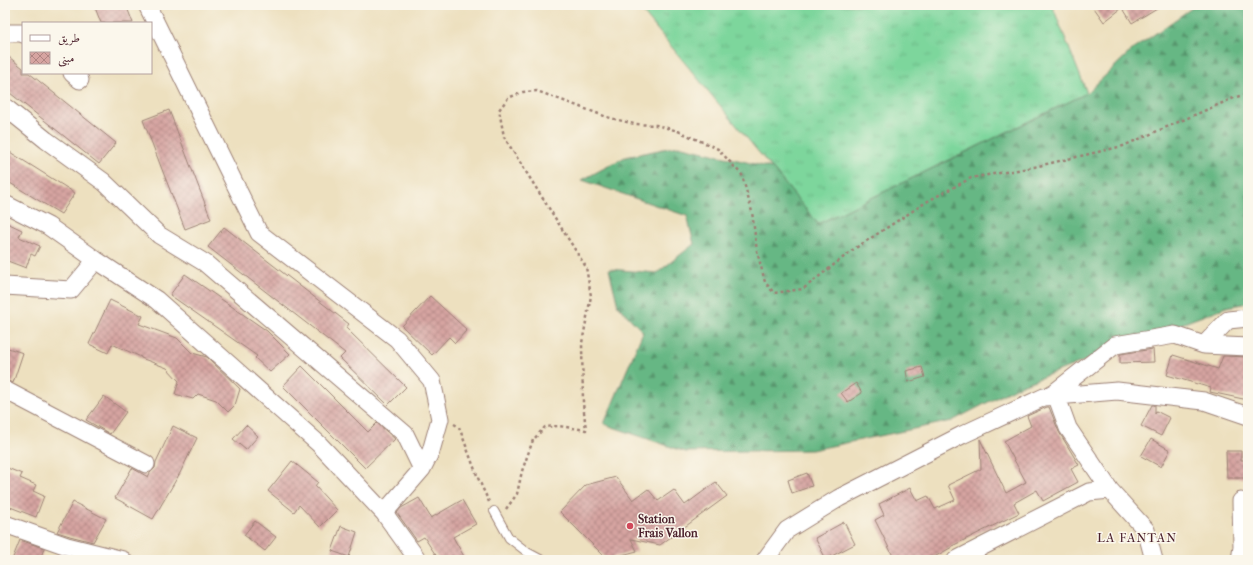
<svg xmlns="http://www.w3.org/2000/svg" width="1253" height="565" font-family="'IM FELL French Canon',Amiri,serif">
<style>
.grass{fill:url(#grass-tufts);stroke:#647a64}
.forest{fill:url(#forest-firs);stroke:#586b58}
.building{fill:url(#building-cross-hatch)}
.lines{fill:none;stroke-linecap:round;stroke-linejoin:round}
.service-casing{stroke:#9c8075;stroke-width:10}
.minor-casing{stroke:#9c8075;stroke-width:19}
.path{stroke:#9c8075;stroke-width:2.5;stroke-dasharray:3 3;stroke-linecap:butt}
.service{stroke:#fff;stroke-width:8}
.minor{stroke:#fff;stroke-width:17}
.poi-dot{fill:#d1495b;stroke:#fbf7ec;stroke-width:1.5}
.labels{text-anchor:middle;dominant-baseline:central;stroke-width:3;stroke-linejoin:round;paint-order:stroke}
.poi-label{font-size:12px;font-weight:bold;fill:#4a1f2b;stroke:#fbf7ec;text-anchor:start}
.neighbourhood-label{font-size:13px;letter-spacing:1px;fill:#4a1f2b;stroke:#fbf7ec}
</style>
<defs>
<pattern id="grass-tufts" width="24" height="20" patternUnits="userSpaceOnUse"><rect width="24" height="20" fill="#7dd69c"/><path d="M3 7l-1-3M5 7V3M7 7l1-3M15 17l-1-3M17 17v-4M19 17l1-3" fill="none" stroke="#6eb787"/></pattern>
<pattern id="forest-firs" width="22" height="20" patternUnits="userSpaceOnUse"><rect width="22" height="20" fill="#66b784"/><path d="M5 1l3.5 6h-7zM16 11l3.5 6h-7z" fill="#56946c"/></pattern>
<pattern id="building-cross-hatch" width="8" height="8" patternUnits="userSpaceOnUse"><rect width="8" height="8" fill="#d6a4a1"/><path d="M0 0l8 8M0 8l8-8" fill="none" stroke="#b08583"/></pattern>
</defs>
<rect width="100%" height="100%" fill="#fbf7ec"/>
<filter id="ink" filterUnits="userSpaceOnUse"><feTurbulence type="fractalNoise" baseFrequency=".025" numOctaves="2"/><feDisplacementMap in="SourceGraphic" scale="8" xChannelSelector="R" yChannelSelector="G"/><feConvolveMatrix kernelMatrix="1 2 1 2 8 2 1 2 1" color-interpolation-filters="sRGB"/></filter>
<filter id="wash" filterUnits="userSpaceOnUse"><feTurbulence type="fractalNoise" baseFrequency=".012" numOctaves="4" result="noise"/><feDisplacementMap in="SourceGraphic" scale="16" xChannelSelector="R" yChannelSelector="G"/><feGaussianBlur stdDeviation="0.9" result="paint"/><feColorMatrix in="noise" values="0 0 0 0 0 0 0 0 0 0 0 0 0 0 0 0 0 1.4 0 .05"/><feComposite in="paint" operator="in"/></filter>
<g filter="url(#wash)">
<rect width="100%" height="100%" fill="#ede0bf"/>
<path class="grass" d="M637 5H1052L1087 93 818 224Z"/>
<path class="forest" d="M1196 5H1248V303L1226 307 1019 386 952 421 812 450 686 452 604 424 643 332 618 306 609 269 657 273 694 244 687 216 582 180 625 157 678 146 772 168 818 224 1087 93 1132 50Z"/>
<g id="blocks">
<path class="building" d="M94 5H126L133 23H101Z
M1092 5H1126L1104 22Z
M1132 5H1162L1132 23 1124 10Z
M5 54 23 68V73H29L116 143 99 164 5 89Z
M169 110 211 219 185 229 143 120Z
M5 149 75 193 61 214 5 180Z
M5 222 22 230 19 237 40 246 35 256 31 254 26 268 5 260Z
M224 227 349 324 346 328 406 387 388 405 340 358 345 353 208 247Z
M185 274 267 331 290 354 270 372 255 358 257 356 170 295Z
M430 296 467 330 455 343 449 337 432 355 402 326Z
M110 300 143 316 139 324 177 338 192 353 207 357 240 389 235 405 228 412 216 400 198 394 193 399 175 394 179 381 167 368 141 358V357L112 344 108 353 89 344Z
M5 347 23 353 13 383 5 380Z
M1153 349 1154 362 1120 363V354Z
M1173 355 1218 369 1223 356 1248 357V400L1210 392 1211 388 1167 375Z
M302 366 368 432 377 423 395 439 365 468 283 386Z
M922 367 925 377 908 382 906 371Z
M856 383 862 393 848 402 841 393Z
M104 396 126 412 110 434 86 420Z
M1152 405H1155V414L1156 411 1170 418 1161 436 1141 426Z
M1047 407H1049L1059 432 1079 465 1071 469 1078 482 1043 501 1037 490 1014 503 1019 513 952 546V547L929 560H895L875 520 884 515 879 504 910 488 917 501 928 496 935 509 955 500 948 485 981 469 980 439 1006 493 1026 482 1004 441 1031 426 1027 416Z
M246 425 258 436 246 450 233 439Z
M173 426 197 438 180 473 153 519 115 498 132 468 148 477 150 473 155 468 156 462Z
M1151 439 1170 450 1161 467 1141 456Z
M1226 451H1241V460H1248V478H1227Z
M292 461 318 482 315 486 337 510 320 527 299 505 294 512 268 491Z
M5 467 22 474 20 478 36 485 33 491 44 496 36 517 5 505Z
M807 473 812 486 792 493 788 480Z
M616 477 633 500 648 489 658 501 674 490 685 505 716 482 727 496 660 545 631 539 637 551 607 559 560 512 586 485Z
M419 498 431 518 462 500 476 524 453 537 466 560H439L424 537 417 541 397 513 401 508Z
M73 502 106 519 93 542 70 536 57 532Z
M255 521 276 537 265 551 244 535Z
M844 522 855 544 826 559 815 538Z
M341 526 357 532 349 557 332 551Z
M20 540 44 548 40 560H12Z"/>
</g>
</g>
<g filter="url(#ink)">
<use href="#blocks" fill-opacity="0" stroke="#9c8075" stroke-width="1"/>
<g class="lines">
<g class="service-casing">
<path id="service" d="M494 511 509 538 527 552 542 560"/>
</g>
<g class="minor-casing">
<path id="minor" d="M147 5 259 233 397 339 432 381 440 419 431 451 422 469 384 513
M5 35 7 33H21L23 34
M72 73 80 80
M5 107 46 140 104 182 159 235 205 263 405 434 422 469
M5 204 48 226 96 260 157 300 319 444 384 513 418 560
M5 286 71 290 96 260
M1204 345 1228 320 1248 318
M5 390 146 464
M1055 392 1068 428 1110 490
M1048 396 1055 392 1115 345 1175 335 1204 345 1248 347
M5 524 67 546 123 560
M765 560 787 530 839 498 962 435 1044 397 1117 391 1204 401 1248 416
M956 560 1089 492 1110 490 1146 530 1154 560
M1240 560 1242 547 1241 501"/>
</g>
<path class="path" d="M454 424 459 427 478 478 489 502
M506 509 517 494 522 471 533 440 545 427 559 426 586 430 583 403 582 343 591 296 586 267 504 137 499 110 508 98 523 92 537 91 607 117 634 124 656 125 678 131 718 149 742 175 752 212 757 251 765 282 774 293 803 289 854 249 928 201 971 178 1034 167 1123 146 1236 97 1248 94"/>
<use href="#service" class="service"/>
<use href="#minor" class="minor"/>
</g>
</g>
<circle class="poi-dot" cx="630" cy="526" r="4"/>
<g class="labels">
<g class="poi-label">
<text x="638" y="519">Station<tspan x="638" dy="14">Frais Vallon</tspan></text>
</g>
<g class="neighbourhood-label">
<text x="1137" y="537">LA FANTAN</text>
</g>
</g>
<rect width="1253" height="565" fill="none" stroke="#fbf7ec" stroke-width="20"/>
<rect x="22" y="22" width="130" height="52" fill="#fbf7ec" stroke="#b4a19f"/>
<rect x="30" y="35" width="20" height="6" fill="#ffffff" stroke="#b4a19f"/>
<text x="58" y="42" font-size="12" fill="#4a1f2b">طريق</text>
<rect x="30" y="52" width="20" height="12" fill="url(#building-cross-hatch)" stroke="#b4a19f"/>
<text x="58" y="62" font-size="12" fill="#4a1f2b">مبنى</text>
</svg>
